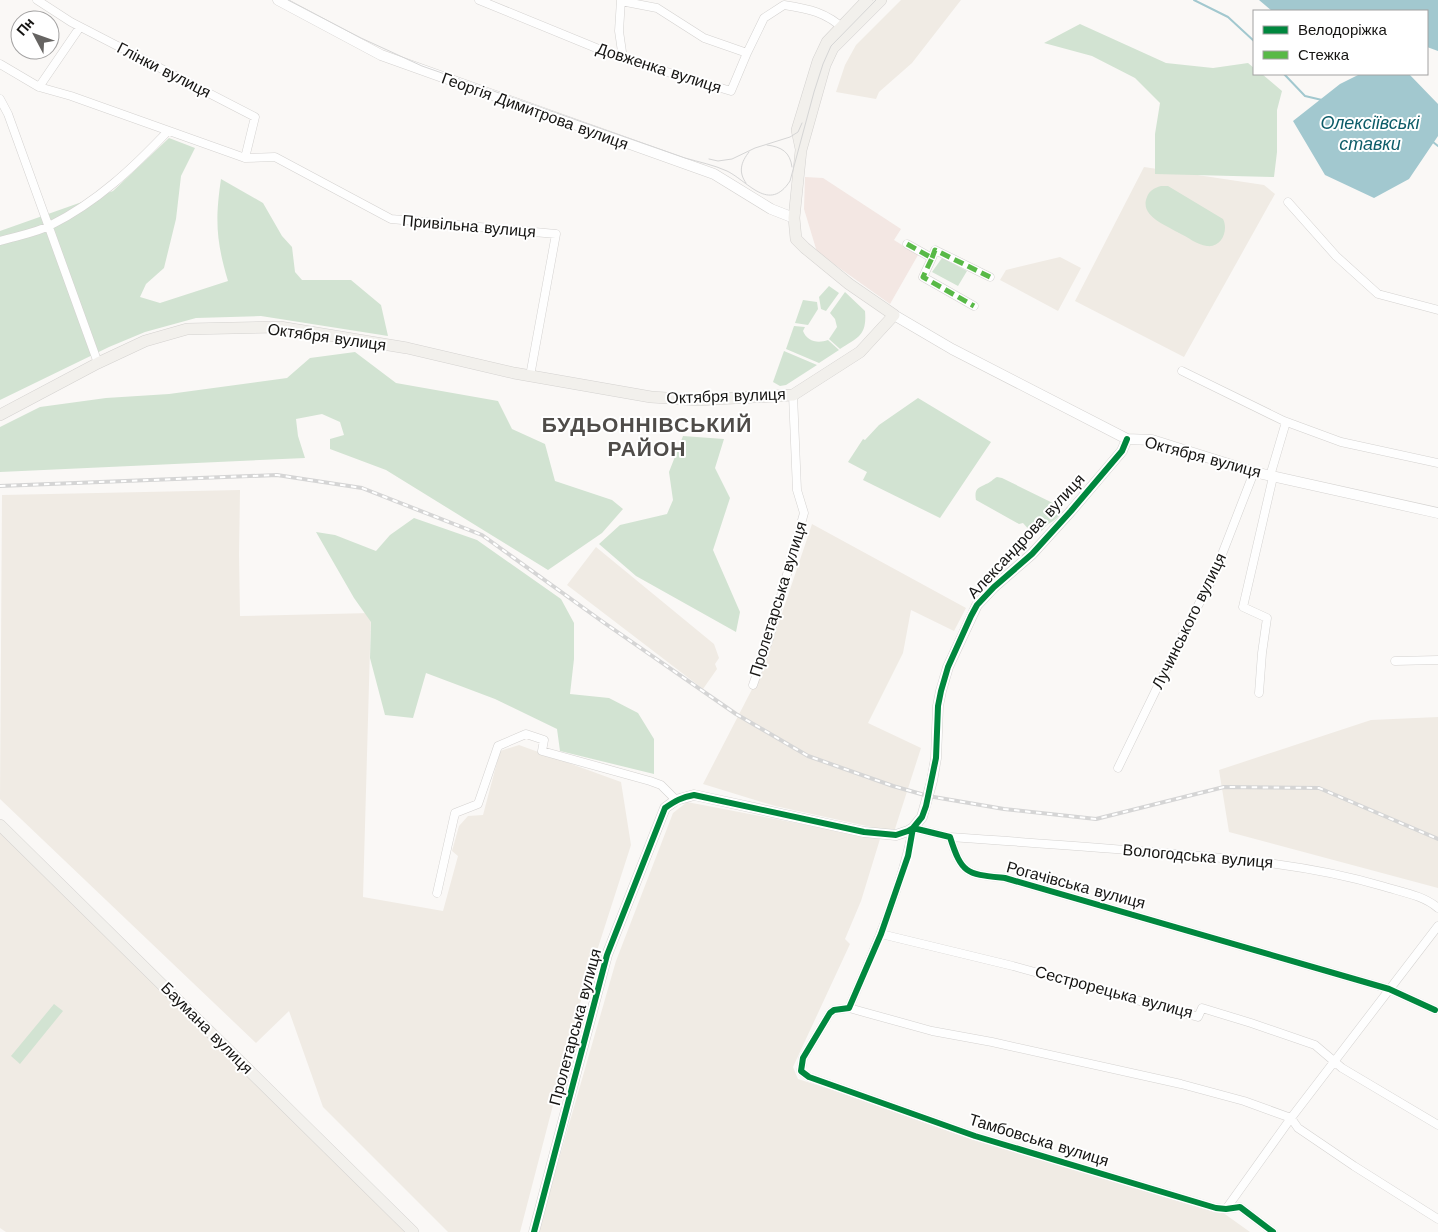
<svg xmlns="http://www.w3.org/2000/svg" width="1438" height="1232" font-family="'Work Sans',sans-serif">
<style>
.commercial{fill:#f3e7e3}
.built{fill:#f0ebe4}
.green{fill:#d2e3d2}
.water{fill:#a2c8cf}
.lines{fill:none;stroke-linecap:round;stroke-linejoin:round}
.stream{stroke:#a2c8cf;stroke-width:2}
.minor-casing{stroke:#d4d2d0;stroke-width:9}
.tertiary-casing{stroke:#d4d2d0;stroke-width:11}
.secondary-casing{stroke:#d4d2d0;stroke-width:12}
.minor{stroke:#fefefe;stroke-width:8}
.tertiary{stroke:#fefefe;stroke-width:10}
.secondary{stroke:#f2f0ec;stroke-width:11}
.tram{stroke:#d5d5d5;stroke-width:1}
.rail-casing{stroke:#d5d5d5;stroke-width:4}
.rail{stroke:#fff;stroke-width:2;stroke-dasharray:5.5;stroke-linecap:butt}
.quiet{stroke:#58b947;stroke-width:5;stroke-dasharray:10 5;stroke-linecap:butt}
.cycleway-casing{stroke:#fff;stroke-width:9}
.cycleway{stroke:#00873e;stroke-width:6}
.labels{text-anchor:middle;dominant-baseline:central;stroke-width:4;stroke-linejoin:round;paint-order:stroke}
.street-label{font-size:16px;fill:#161513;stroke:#fff}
.water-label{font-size:18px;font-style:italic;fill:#0d5c68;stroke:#fff}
.district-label{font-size:21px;font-weight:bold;letter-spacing:1px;fill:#4f4c49;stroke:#fff}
</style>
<rect width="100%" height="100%" fill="#faf8f6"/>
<path class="commercial" d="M805 177 823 178 901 229 894 240 918 255 890 304 817 252 804 209Z"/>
<path class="built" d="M901 0H961L912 63 879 92 876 99 836 92 845 65 856 45Z
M1144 167 1264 185 1275 194 1184 357 1075 301Z
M1060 257 1081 268 1058 311 1000 280 1006 270Z
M240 490 239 554 240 616 371 613 363 897 443 911 458 856 452 851 459 826 468 816 483 815 500 751 519 745 621 782 631 845 577 1013 520 1232H448L323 1107 289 1011 256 1043 0 799 2 495Z
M812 524 966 608 954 631 911 610 903 653 868 723 921 748 894 832 775 806 703 784 765 664Z
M596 547 714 644 719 658 715 664 717 669 703 689 567 585Z
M1438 717V888L1229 832 1219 770 1371 720Z
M687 802 880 839 861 901 845 939 850 944 793 1067 798 1079 975 1135 1215 1207 1250 1232H538L616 961 673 813Z
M0 831 407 1232H6L0 1228Z"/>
<path class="green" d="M1080 24 1166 63 1213 68 1248 63 1254 68V74H1262L1282 91 1277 110V152L1274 177 1155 174V134L1160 103 1135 78 1092 56 1044 43Z
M169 138 195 148 181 176 176 219 164 268 146 284 140 297 160 303 228 281C216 241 215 220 221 179L263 203 282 236 292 247 295 272 302 280H351L381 305 388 336 261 316 196 318 145 332 109 347 0 400V231L113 191Z
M1161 186H1168L1223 219C1229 231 1221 248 1207 246 1197 245 1188 237 1179 233 1166 225 1139 216 1147 197 1149 191 1154 188 1161 186Z
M942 258 967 271 958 286 932 272Z
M829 286 839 293 826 311 821 309 819 297Z
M845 292 865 311C867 335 859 337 840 349L829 339 837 327 835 319 830 313Z
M803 300 817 302 818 309 808 325 795 323Z
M794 326 805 327 803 331C807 341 817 344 828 340L839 350 819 363 786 349Z
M784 351 817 365 786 385 780 386 773 382Z
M355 352 396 383 498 401 512 429 545 444 555 481 612 500 623 509 602 533 548 570 386 470 330 449V439L344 435 340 422 322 414 296 419 298 436 305 458 0 472V427L40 407 106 398 169 394 287 378 310 358Z
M918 398 991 442 940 518 863 480 867 472 848 462 863 439 865 440 879 425Z
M683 436 724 439 715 468 730 498 713 550 740 612 736 632 636 576 599 544 620 525 667 514 673 500 669 472Z
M997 477 1002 478 1061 507C1062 515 1056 519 1050 523 1044 526 1044 531 1037 533L1030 531 1023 523 1019 524 976 500C974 489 978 488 986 484 990 483 993 479 997 477Z
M414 518 477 540 561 599 574 623V659L570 694 609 698 638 713 654 739V774L560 751 557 729 495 699 426 673 413 718 385 715 370 658 371 622 354 598 316 532 335 535 376 551 390 535Z
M54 1004 63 1011 20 1064 11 1056Z"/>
<path class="water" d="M1259 0H1438V51L1427 47V11H1272Z
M1360 74H1409L1438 104V136L1409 179 1374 198 1325 175 1293 121 1340 84Z"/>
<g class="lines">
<path class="stream" d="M1194 0 1228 17 1254 41
M1284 74 1305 96 1322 100
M1433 142 1438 146"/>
<g class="minor-casing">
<path id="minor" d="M37 0 71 22 255 117 245 158
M479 0 623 59 731 91 747 53 764 18 784 5C809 9 826 12 845 30
M621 0 619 31 623 59
M621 1 657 8 704 38 747 53
M0 64 39 87 71 96 245 158 275 157 391 219 556 234 530 376
M39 87 80 27
M0 99 8 114 98 363
M1288 202 1336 256 1378 294 1438 310
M0 241C16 236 36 233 51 225 97 202 133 168 168 131
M907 244 932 258 923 277 974 306
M932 258 935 250 990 277
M1182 371 1284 421 1341 442 1438 463
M1270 476 1286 422
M1395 661 1438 660
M753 685 769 639 804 513 797 490 793 395
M1259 693 1262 653 1267 618 1243 607 1273 477
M1118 768 1189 622 1212 580 1254 472
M950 837C1022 842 1094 847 1165 853 1239 859 1311 865 1382 886 1401 892 1423 895 1438 908
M437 893 455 813 478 804 498 746 526 734 544 740 542 751 650 781 661 785 676 800
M881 934 1013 966 1198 1017 1202 1008 1251 1023 1315 1045 1342 1068 1438 1125
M849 1008 932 1031 992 1042 1181 1084 1244 1101 1291 1118 1298 1128 1354 1166 1438 1219
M1226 1209 1291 1118 1438 926
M1273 1232 1240 1207 1226 1209 1216 1208 975 1136 809 1077 801 1071 803 1058 830 1013 834 1010 849 1008C874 950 901 890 913 828L950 837C962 875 967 874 1005 878L1389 989 1435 1010"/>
</g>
<g class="tertiary-casing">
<path id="tertiary" d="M278 0 381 55 714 174 771 209 794 218
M894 315 952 349 1127 439 1152 440 1254 472 1438 513
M534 1232 607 955 665 808 676 800 694 795 864 832 896 835 908 831 913 828 922 817 932 781 936 758 938 706 941 691 948 667 977 605 994 587 1032 554 1071 511 1122 451 1127 439"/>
</g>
<g class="secondary-casing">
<path id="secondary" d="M801 149 797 130 818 61 827 42 867 0
M0 415 98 363 145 341 187 329 280 327 407 348 514 373 651 397 698 400 793 395 860 352 894 315 849 284 805 248 796 239 794 218 801 150 825 65 833 48 881 0
M0 825 413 1232"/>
</g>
<use href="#minor" class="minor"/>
<use href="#tertiary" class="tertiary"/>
<use href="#secondary" class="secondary"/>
<path class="tram" d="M288 0 361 38 422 66 685 158C699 162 714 165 727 171 749 182 769 213 790 181L814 92 823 64 831 46 876 0
M767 145C782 147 790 152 792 167
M709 159 718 161 732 159 755 148 790 137 798 132 802 123
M746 183C738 172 741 162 749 152"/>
<g class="rail-casing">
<path id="rail" d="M0 486 277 475 362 488 482 535 603 622 736 714 808 756 893 786 928 796 1004 809 1096 819 1224 787 1319 788 1438 839"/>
</g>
<use href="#rail" class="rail"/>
<path class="quiet" d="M907 244 932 258 923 277 974 306
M932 258 935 250 990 277"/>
<g class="cycleway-casing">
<path id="cycleway" d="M1127 439 1122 451 1071 511 1032 554 994 587 977 605 971 616 948 667 941 691 938 706 936 758 926 806 922 817 913 828 908 856 881 934 849 1008 834 1010 830 1013 803 1058 801 1071 809 1077 975 1136 1216 1208 1226 1209 1240 1207 1273 1232
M534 1232 607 955 665 808C675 801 682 797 694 795L864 832 896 835 908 831 913 828 950 837C962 875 967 874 1005 878L1389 989 1435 1010"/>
</g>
<use href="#cycleway" class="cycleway"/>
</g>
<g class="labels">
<g class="street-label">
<text transform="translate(659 68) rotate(18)">Довженка вулиця</text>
<text transform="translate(164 70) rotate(27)">Глінки вулиця</text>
<text transform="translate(535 111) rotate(20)">Георгія Димитрова вулиця</text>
<text transform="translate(469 226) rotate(5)">Привільна вулиця</text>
<text transform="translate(327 337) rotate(8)">Октября вулиця</text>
<text transform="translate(726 396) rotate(-2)">Октября вулиця</text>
<text transform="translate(1203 457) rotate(15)">Октября вулиця</text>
<text transform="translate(1026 536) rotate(-47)">Александрова вулиця</text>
<text transform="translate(778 599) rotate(-73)">Пролетарська вулиця</text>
<text transform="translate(1189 621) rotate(-64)">Лучинського вулиця</text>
<text transform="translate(1198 856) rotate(5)">Вологодська вулиця</text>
<text transform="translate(1076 885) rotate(15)">Рогачівська вулиця</text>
<text transform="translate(1114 992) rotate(15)">Сестрорецька вулиця</text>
<text transform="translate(575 1027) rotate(-75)">Пролетарська вулиця</text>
<text transform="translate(207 1028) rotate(45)">Баумана вулиця</text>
<text transform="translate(1039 1140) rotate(17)">Тамбовська вулиця</text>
</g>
<g class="water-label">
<text x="1370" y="122">Олексіївські<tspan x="1370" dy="21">ставки</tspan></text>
</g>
<g class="district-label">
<text x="647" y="424">БУДЬОННІВСЬКИЙ<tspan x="647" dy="24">РАЙОН</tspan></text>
</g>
</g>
<rect x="1253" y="10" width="175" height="65" fill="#ffffff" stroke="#a2a1a1"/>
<rect x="1263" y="26" width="25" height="8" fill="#00873e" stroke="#a2a1a1"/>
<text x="1298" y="35" font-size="15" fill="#161513">Велодоріжка</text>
<rect x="1263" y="51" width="25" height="8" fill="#58b947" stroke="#a2a1a1"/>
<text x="1298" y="60" font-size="15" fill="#161513">Стежка</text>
<g transform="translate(35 35) rotate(311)"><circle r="24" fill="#ffffff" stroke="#a2a1a1"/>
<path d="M0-4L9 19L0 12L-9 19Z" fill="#666462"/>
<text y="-8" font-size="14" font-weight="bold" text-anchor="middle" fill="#161513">Пн</text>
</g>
</svg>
